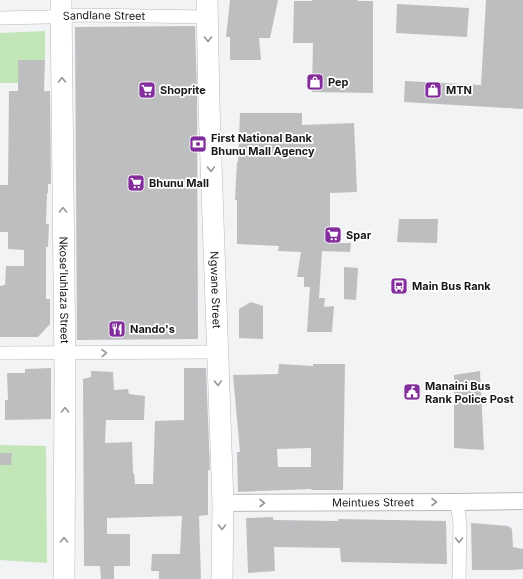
<svg xmlns="http://www.w3.org/2000/svg" width="523" height="579" font-family="Inter,sans-serif">
<style>
.green{fill:#c3e6b8}
.building{fill:#bdbec0;fill-rule:evenodd}
.lines{fill:none;stroke-linecap:round;stroke-linejoin:round}
.minor-casing{stroke:#b8b9bc;stroke-width:14}
.tertiary-casing{stroke:#b8b9bc;stroke-width:18}
.primary-casing{stroke:#b8b9bc;stroke-width:22}
.minor{stroke:#fff;stroke-width:13}
.tertiary{stroke:#fff;stroke-width:16}
.primary{stroke:#fff;stroke-width:21}
.oneway{stroke:#979798}
.labels{text-anchor:middle;dominant-baseline:central;stroke-width:3.5;stroke-linejoin:round;paint-order:stroke}
.street-label{font-size:11px;fill:#171819;stroke:#fff}
.poi-label{font-size:11px;font-weight:bold;fill:#171819;stroke:#fff;text-anchor:start}
</style>
<rect width="100%" height="100%" fill="#f2f3f5"/>
<path class="green" d="M45 31V60H19L18 83H0V33Z
M0 445 46 446 47 563 0 560Z"/>
<path class="building" d="M230 0H278L270 38H259L261 60H230V37H226Z
M312 0H358V1H373V93L312 92 313 43H293L294 1H312Z
M486 0H523V109L404 102 405 81 481 85Z
M397 4 469 8 467 37 396 33Z
M195 26 197 91 198 339 77 340 75 27Z
M18 60H45L44 91H50L51 184H48V193H47L46 224H49L48 247H46V299H50V324L38 337H0V286L5 285 6 266H24V250L8 249V232H0V185H8L9 91H18Z
M240 113H302V125L354 123 357 192 330 193V243H351L350 252 322 251 319 298H325L324 307 334 306 332 332H307L310 287H304V277H297L301 252 278 251 279 246 237 244V200H235L237 162H238Z
M399 219H438L437 243 397 242Z
M344 267 358 268 356 300 344 299Z
M251 302 263 306V339L239 338V309Z
M279 364 313 366V364H345L343 490H311V489L238 492 237 452H240L233 375 278 374ZM311 448V467H278L277 449Z
M51 368V419L5 420V400H8L7 373H25V369Z
M184 368H206L210 470H208V515L199 516 201 579H159V571H151L152 554H180L182 516 107 518V534H130V566H114V579H101L100 566H84L83 379 91 377V371L113 372 114 390 128 389 129 394 145 396 144 420H106L105 443 132 442 133 473H134L135 484H153L155 421 184 420Z
M480 371 484 450 454 448V375Z
M0 453H12L11 465H0Z
M273 517V520L338 521V519L446 521 447 564 341 562 340 548 274 547 275 571 248 573 246 518Z
M471 523 508 526 512 529 513 547 523 549V569L513 570H472Z"/>
<g class="lines">
<g class="minor-casing">
<g id="minor">
<path id="s1" d="M0 18 47 17 82 15 208 17"/>
<path d="M0 353 217 352"/>
<path d="M457 502 460 524 459 579"/>
</g>
</g>
<g class="tertiary-casing">
<g id="tertiary">
<path id="s2" d="M223 503 457 502 523 501"/>
</g>
</g>
<g class="primary-casing">
<g id="primary">
<path id="s3" d="M61 0 65 374 64 579"/>
<path id="s4" d="M207 0 209 106 223 503 222 579"/>
</g>
</g>
<use href="#minor" class="minor"/>
<use href="#tertiary" class="tertiary"/>
<use href="#primary" class="primary"/>
</g>
<defs><path id="oneway-chevron" d="M-2-3.5L2.5 0L-2 3.5" fill="none" stroke-width="1.6" stroke-linecap="round" stroke-linejoin="round"/></defs>
<g class="oneway">
<use href="#oneway-chevron" transform="translate(208 39) rotate(89)"/>
<use href="#oneway-chevron" transform="translate(62 80) rotate(-91)"/>
<use href="#oneway-chevron" transform="translate(211 169) rotate(88)"/>
<use href="#oneway-chevron" transform="translate(63 210) rotate(-91)"/>
<use href="#oneway-chevron" transform="translate(104 353) rotate(-1)"/>
<use href="#oneway-chevron" transform="translate(218 383) rotate(88)"/>
<use href="#oneway-chevron" transform="translate(65 410) rotate(-89)"/>
<use href="#oneway-chevron" transform="translate(434 502)"/>
<use href="#oneway-chevron" transform="translate(262 503)"/>
<use href="#oneway-chevron" transform="translate(222 527) rotate(91)"/>
<use href="#oneway-chevron" transform="translate(64 540) rotate(-89)"/>
<use href="#oneway-chevron" transform="translate(459 540) rotate(91)"/>
</g>
<defs>
<g id="shop-square" transform="scale(0.9)"><rect x="-9" y="-9" width="18" height="18" rx="4" fill="#822d9b" stroke="#fff"/><path d="M-5-2.5h2.3a2.7 3.5 0 0 1 5.4 0H5L5.5 6h-11ZM-1.5-2.5h3a1.5 2.3 0 0 0-3 0Z" fill="#fff"/></g>
<g id="supermarket-square" transform="scale(0.9)"><rect x="-9" y="-9" width="18" height="18" rx="4" fill="#822d9b" stroke="#fff"/><path d="M-6-5.5h2.5l.6 2H6L4.5 2H-2.5L-4.4-4H-6ZM-1.5 3.2a1.3 1.3 0 1 0 .1 0ZM3 3.2a1.3 1.3 0 1 0 .1 0Z" fill="#fff"/></g>
<g id="bank-square" transform="scale(0.9)"><rect x="-9" y="-9" width="18" height="18" rx="4" fill="#822d9b" stroke="#fff"/><path d="M-6-4H6V4H-6ZM0-2.3a2.3 2.3 0 1 0 0 4.6a2.3 2.3 0 1 0 0-4.6Z" fill="#fff"/></g>
<g id="bus-square" transform="scale(0.9)"><rect x="-9" y="-9" width="18" height="18" rx="4" fill="#822d9b" stroke="#fff"/><path d="M-5-6H5V4H4V6H2V4H-2V6H-4V4H-5ZM-3.5-4V0h7V-4ZM-3.5 1.2v1.5H-2V1.2ZM2 1.2v1.5H3.5V1.2Z" fill="#fff"/></g>
<g id="restaurant-square" transform="scale(0.9)"><rect x="-9" y="-9" width="18" height="18" rx="4" fill="#822d9b" stroke="#fff"/><path d="M-5-6h1v4h1v-4h1v4h1v-4h1v5L-1.5 .5V6h-2V.5L-5-1ZM5-6V6H3V1.5H1.5Q1.5-4 5-6Z" fill="#fff"/></g>
<g id="civic-square" transform="scale(0.9)"><rect x="-9" y="-9" width="18" height="18" rx="4" fill="#822d9b" stroke="#fff"/><path d="M-.6-6.5H3V-4.5H.6V-3L4-1V1h2V6H-6V1h2V-1L-.6-3ZM-1.2 2.5V6h2.4V2.5Z" fill="#fff"/></g>
</defs>
<g fill-rule="evenodd">
<use href="#shop-square" x="315" y="82"/>
<use href="#supermarket-square" x="147" y="90"/>
<use href="#shop-square" x="433" y="90"/>
<use href="#bank-square" x="198" y="144"/>
<use href="#supermarket-square" x="136" y="183"/>
<use href="#supermarket-square" x="333" y="235"/>
<use href="#bus-square" x="399" y="286"/>
<use href="#restaurant-square" x="117" y="329"/>
<use href="#civic-square" x="412" y="392"/>
</g>
<g class="labels">
<g class="street-label">
<text stroke="none"><textPath href="#s1" startOffset="104">Sandlane Street</textPath></text>
<text stroke="none"><textPath href="#s3" startOffset="290">Nkose'luhlaza Street</textPath></text>
<text stroke="none"><textPath href="#s4" startOffset="290">Ngwane Street</textPath></text>
<text stroke="none"><textPath href="#s2" startOffset="150">Meintues Street</textPath></text>
</g>
<g class="poi-label">
<text x="328" y="82">Pep</text>
<text x="160" y="90">Shoprite</text>
<text x="446" y="90">MTN</text>
<text x="211" y="138">First National Bank<tspan x="211" dy="13">Bhunu Mall Agency</tspan></text>
<text x="149" y="183">Bhunu Mall</text>
<text x="346" y="235">Spar</text>
<text x="412" y="286">Main Bus Rank</text>
<text x="130" y="329">Nando's</text>
<text x="425" y="386">Manaini Bus<tspan x="425" dy="13">Rank Police Post</tspan></text>
</g>
</g>
</svg>
